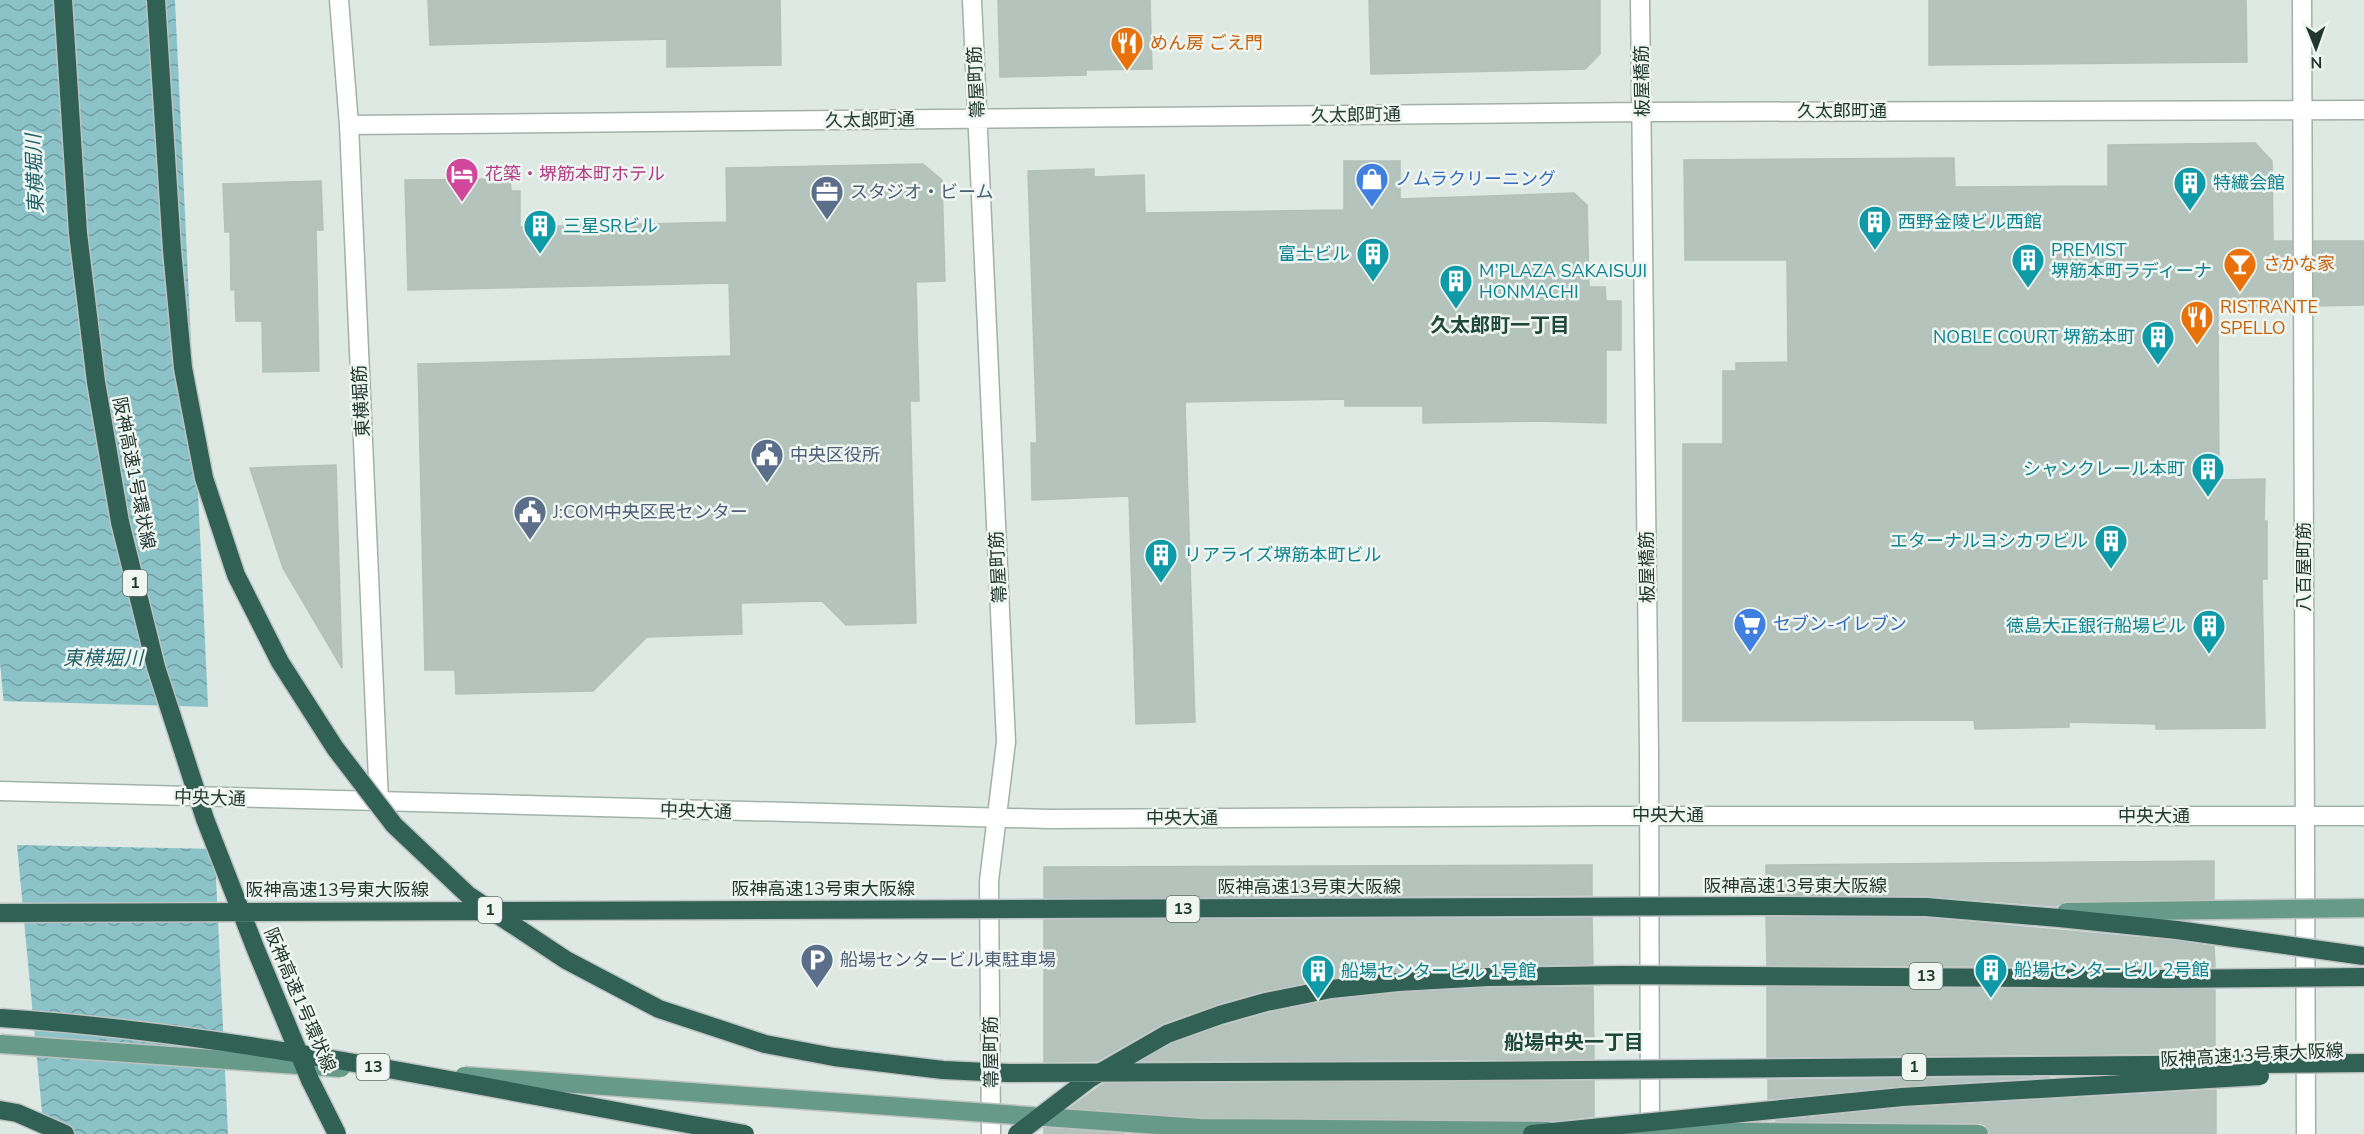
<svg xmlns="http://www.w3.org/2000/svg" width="2364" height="1134" font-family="'Nunito Sans','Noto Sans JP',sans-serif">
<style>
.water{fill:url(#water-waves)}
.pier{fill:#dfe9e4}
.building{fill:#b5c3bd;stroke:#b3c1ba;stroke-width:1.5}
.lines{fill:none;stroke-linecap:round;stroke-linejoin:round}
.street-casing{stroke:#a3b0aa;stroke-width:21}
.secondary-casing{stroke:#a0b3ab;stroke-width:21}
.highway-casing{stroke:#bdc3c1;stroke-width:21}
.street{stroke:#fff;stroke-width:18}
.secondary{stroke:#fff;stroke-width:18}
.highway{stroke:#316054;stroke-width:18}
.primary-bridge-casing{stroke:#bdc3c1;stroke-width:21;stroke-linecap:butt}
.highway-bridge-casing{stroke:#bdc3c1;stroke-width:21;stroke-linecap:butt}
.primary-bridge{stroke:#689a8a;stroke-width:18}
.highway-bridge{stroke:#316054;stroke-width:18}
.labels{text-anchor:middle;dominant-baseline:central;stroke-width:5;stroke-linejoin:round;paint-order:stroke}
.shield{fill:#eff6f2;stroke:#60706a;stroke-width:1.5}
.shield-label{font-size:16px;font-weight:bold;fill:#223730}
.food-label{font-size:18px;fill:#c56008;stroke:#eff6f2;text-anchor:start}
.street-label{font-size:18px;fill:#223730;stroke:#eff6f2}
.hotel-label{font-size:18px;fill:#b23c85;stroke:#eff6f2;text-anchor:start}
.shop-label{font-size:18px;fill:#366cbe;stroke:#eff6f2;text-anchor:start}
.culture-label{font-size:18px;fill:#0d838f;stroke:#eff6f2;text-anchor:start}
.service-label{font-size:18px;fill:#4e5e75;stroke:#eff6f2;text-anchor:start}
.water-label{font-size:20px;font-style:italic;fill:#23646c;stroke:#eff6f2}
.neighbourhood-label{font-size:20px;font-weight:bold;fill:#20473b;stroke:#eff6f2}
</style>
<defs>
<pattern id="water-waves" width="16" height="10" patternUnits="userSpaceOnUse" patternTransform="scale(1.5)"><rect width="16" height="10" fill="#8cc3c9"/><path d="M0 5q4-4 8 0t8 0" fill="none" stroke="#729fa4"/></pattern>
</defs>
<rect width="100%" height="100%" fill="#dfe9e4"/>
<path class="water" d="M0 0H175L228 1134H44L0 663Z"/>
<path class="pier" d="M1 701 211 707 218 849 14 845Z"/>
<path class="building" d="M428 0H780L781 65 667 67V39L430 45Z
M998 0H1150L1152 69 1086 70V75L1000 77Z
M1369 0H1600V54L1585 69 1371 74Z
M1929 0H2246L2247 62 1929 65Z
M2255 143 2272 161 2273 241H2292V307L2218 308 2219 480 2265 479 2264 521H2267V579H2262L2265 728 2156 729V724L2069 722V727L1975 729 1974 720 1683 721V444H1723V371H1736V363L1788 362 1787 260H1685L1684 160 1954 158 1955 187 2108 186V145Z
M1344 161H1400V199L1574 193 1587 205 1589 287H1605L1606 301H1621V350H1606V423L1537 421 1423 423V406H1345V399L1185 402 1195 722 1136 724 1129 496 1032 500 1031 443H1037L1028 171 1094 169V177L1144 175 1145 213 1344 210Z
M923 164 942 180 945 281 916 282 919 401H910L916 623 846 625 822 601 741 603 742 634 647 637 593 691 456 694 455 670H425L418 364 731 356 729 283 408 290 405 180 510 179 511 191H520V227L727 222 726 168Z
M321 181 323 230H316L319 371 263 372 262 321H236L235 290H231L230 232H225L223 184Z
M2314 241H2364V305L2314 306Z
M336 465 339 567 342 668 283 568 250 468Z
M2214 861V899L2066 901 2056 906 1927 896 1766 895V865Z
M1592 865V895L1044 898V867Z
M1766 917 1926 918 2176 941 2214 947 2215 967 1767 965Z
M1592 918 1593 964 1487 966 1397 971 1329 978 1263 991 1217 1004 1163 1023 1097 1061 1044 1062V920Z
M1593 987 1594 1059 1142 1061 1172 1044 1223 1026 1269 1013 1333 1000 1399 993 1488 988Z
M1767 987 2215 990V1053L1767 1057Z
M2050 1077 1901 1086 1768 1099V1080Z
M1594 1081V1116L1552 1121 1200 1117 1070 1108 1103 1084Z
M2216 1090V1134H1990L1985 1125 1979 1123 1775 1121 1903 1108Z
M1044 1128 1125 1134H1044Z"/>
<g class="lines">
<g class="street-casing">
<path id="street" d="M339 0 349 125 379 802
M972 0 1006 742 989 881 991 1134
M1640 0 1649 750 1650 1134
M2302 0 2306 1134
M349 125 1643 112 2364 110"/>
</g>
<g class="secondary-casing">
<path id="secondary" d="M0 791 1049 819 1595 816H2364"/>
</g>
<g class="highway-casing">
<path id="highway" d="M0 1110 17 1113 65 1134"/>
</g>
<use href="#street" class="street"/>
<use href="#secondary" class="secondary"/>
<use href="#highway" class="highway"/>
<g class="primary-bridge-casing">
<path id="primary-bridge" d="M2066 912 2364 908
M0 1044 341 1068
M464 1076 1200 1128 1548 1131
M1627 1131 1979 1134"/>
</g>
<g class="highway-bridge-casing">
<path id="highway-bridge" d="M63 0 78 233 96 382 120 522 156 667 205 819 256 950 310 1080 337 1134
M156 0 172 250 183 368 204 478 236 575 280 662 335 748 394 825 468 895 566 960 659 1009 765 1044 834 1057 943 1070 1008 1073 1463 1071 2364 1063
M0 913 1760 906 1926 907 2059 918 2177 930 2364 956
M0 1018C251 1034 497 1092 745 1134
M1017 1134 1089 1079 1167 1034 1220 1015 1266 1002 1331 989 1398 982 1488 977 1621 975 2166 979 2364 977
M1532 1134 1902 1097 2260 1076"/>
</g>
<use href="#primary-bridge" class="primary-bridge"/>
<use href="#highway-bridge" class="highway-bridge"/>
</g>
<defs>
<g id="restaurant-pin" transform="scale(1.725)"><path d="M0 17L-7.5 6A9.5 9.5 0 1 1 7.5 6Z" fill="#e8710a" stroke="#eff6f2"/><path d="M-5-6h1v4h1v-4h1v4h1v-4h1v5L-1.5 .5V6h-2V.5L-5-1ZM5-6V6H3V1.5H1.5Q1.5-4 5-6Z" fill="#fff"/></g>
<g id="hotel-pin" transform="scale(1.725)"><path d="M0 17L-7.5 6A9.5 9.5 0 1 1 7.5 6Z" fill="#d1479c" stroke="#eff6f2"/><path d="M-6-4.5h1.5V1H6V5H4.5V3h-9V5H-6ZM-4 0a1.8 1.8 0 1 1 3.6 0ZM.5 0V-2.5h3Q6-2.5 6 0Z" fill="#fff"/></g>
<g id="shop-pin" transform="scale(1.725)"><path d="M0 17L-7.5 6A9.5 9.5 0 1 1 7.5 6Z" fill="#3f7fe0" stroke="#eff6f2"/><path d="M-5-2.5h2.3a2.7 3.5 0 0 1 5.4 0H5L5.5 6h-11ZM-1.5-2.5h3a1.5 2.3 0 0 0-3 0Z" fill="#fff"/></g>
<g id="building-pin" transform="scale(1.725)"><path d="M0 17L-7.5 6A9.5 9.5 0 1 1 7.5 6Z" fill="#0f9aa8" stroke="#eff6f2"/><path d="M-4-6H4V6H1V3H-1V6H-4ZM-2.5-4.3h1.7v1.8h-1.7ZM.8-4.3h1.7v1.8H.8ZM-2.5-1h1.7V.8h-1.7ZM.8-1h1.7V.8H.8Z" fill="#fff"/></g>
<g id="office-pin" transform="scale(1.725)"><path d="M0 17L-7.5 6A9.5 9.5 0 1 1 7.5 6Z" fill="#5c6f8a" stroke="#eff6f2"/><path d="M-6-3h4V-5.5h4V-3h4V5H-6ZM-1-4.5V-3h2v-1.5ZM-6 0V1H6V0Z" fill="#fff"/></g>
<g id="bar-pin" transform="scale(1.725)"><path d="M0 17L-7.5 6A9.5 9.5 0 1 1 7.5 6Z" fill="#e8710a" stroke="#eff6f2"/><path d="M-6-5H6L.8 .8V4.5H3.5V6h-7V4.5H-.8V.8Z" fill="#fff"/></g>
<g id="civic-pin" transform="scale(1.725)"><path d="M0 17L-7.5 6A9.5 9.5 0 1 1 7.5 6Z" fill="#5c6f8a" stroke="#eff6f2"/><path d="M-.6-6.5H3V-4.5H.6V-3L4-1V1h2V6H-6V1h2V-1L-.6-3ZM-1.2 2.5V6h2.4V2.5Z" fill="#fff"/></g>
<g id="supermarket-pin" transform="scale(1.725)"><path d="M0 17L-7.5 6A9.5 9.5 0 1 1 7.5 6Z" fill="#3f7fe0" stroke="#eff6f2"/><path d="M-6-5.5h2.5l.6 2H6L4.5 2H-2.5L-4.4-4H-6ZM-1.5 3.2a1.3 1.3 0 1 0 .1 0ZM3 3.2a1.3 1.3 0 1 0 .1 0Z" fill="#fff"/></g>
<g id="parking-pin" transform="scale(1.725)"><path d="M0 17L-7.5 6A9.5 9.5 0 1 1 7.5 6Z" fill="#5c6f8a" stroke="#eff6f2"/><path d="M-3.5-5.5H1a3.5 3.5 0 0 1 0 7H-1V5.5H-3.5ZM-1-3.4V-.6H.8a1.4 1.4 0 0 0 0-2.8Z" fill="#fff"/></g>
</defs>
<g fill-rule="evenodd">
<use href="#restaurant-pin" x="1127" y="43"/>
<use href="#hotel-pin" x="462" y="174"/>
<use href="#shop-pin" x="1372" y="179"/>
<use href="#building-pin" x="2190" y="183"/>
<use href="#office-pin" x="827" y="192"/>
<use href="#building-pin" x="1875" y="222"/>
<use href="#building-pin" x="540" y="226"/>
<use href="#building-pin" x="1373" y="254"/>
<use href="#building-pin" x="2028" y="260"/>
<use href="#bar-pin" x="2240" y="264"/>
<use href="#building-pin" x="1456" y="281"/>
<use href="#restaurant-pin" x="2197" y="317"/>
<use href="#building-pin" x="2158" y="337"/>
<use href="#civic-pin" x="767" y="455"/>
<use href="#building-pin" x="2208" y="469"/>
<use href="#civic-pin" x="530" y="512"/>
<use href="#building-pin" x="2111" y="541"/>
<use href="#building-pin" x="1161" y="555"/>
<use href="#supermarket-pin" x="1750" y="624"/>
<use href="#building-pin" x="2209" y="626"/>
<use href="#parking-pin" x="817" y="960"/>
<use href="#building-pin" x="1991" y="970"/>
<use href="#building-pin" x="1318" y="971"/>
</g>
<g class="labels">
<g class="shield">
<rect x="123" y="570" width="24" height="26" rx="4.5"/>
<rect x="1166.5" y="896" width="33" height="26" rx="4.5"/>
<rect x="478" y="897" width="24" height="26" rx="4.5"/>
<rect x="1909.5" y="963" width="33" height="26" rx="4.5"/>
<rect x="356.5" y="1054" width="33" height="26" rx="4.5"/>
<rect x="1902" y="1054" width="24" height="26" rx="4.5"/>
</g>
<g class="shield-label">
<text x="135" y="583">1</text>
<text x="1183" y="909">13</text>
<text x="490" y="910">1</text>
<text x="1926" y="976">13</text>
<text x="373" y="1067">13</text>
<text x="1914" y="1067">1</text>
</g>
<g class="food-label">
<text x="1150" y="43">めん房 ごえ門</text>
<text x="2263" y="264">さかな家</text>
<text x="2220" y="307">RISTRANTE<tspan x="2220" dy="21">SPELLO</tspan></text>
</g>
<g class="street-label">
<text transform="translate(1642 81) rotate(-91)">板屋橋筋</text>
<text transform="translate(976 82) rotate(-93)">箒屋町筋</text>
<text x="1842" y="111">久太郎町通</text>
<text transform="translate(1356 115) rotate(-1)">久太郎町通</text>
<text transform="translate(870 120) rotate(-1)">久太郎町通</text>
<text transform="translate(361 401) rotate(-93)">東横堀筋</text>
<text transform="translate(134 473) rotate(79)">阪神高速1号環状線</text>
<text transform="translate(998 567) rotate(-93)">箒屋町筋</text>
<text transform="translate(1647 567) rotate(-91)">板屋橋筋</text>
<text transform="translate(2304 567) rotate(-90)">八百屋町筋</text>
<text transform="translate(210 798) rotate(2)">中央大通</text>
<text transform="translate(696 811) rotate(2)">中央大通</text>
<text x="1668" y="815">中央大通</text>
<text x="2154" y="816">中央大通</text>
<text x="1182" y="818">中央大通</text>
<text x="1795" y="886">阪神高速13号東大阪線</text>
<text x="1309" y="887">阪神高速13号東大阪線</text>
<text x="823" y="889">阪神高速13号東大阪線</text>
<text x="337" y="890">阪神高速13号東大阪線</text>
<text transform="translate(300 1000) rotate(67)">阪神高速1号環状線</text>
<text transform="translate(991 1052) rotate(-91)">箒屋町筋</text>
<text transform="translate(2252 1055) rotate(-3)">阪神高速13号東大阪線</text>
</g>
<g class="hotel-label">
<text x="485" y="174">花築・堺筋本町ホテル</text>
</g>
<g class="shop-label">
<text x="1395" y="179">ノムラクリーニング</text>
<text x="1773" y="624">セブン-イレブン</text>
</g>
<g class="culture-label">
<text x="2213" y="183">特繊会館</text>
<text x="1898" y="222">西野金陵ビル西館</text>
<text x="563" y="226">三星SRビル</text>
<text x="2051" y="250">PREMIST<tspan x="2051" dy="21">堺筋本町ラディーナ</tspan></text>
<text x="1350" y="254" text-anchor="end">富士ビル</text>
<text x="1479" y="271">M’PLAZA SAKAISUJI<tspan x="1479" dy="21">HONMACHI</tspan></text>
<text x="2135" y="337" text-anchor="end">NOBLE COURT 堺筋本町</text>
<text x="2185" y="469" text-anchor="end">シャンクレール本町</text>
<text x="2088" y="541" text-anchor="end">エターナルヨシカワビル</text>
<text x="1184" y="555">リアライズ堺筋本町ビル</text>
<text x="2186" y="626" text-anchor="end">徳島大正銀行船場ビル</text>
<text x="2014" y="970">船場センタービル 2号館</text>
<text x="1341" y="971">船場センタービル 1号館</text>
</g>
<g class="service-label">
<text x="850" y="192">スタジオ・ビーム</text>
<text x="790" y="455">中央区役所</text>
<text x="553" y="512">J:COM中央区民センター</text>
<text x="840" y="960">船場センタービル東駐車場</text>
</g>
<g class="water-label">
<text transform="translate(35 174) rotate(-92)">東横堀川</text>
<text x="103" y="658">東横堀川</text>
</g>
<g class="neighbourhood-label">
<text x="1500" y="325">久太郎町一丁目</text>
<text x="1574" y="1042">船場中央一丁目</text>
</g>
</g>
<g transform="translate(2316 48) rotate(179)" stroke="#eff6f2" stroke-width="4.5" paint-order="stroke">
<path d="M0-4.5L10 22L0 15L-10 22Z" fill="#223730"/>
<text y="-9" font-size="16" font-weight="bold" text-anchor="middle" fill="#223730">N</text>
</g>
</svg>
